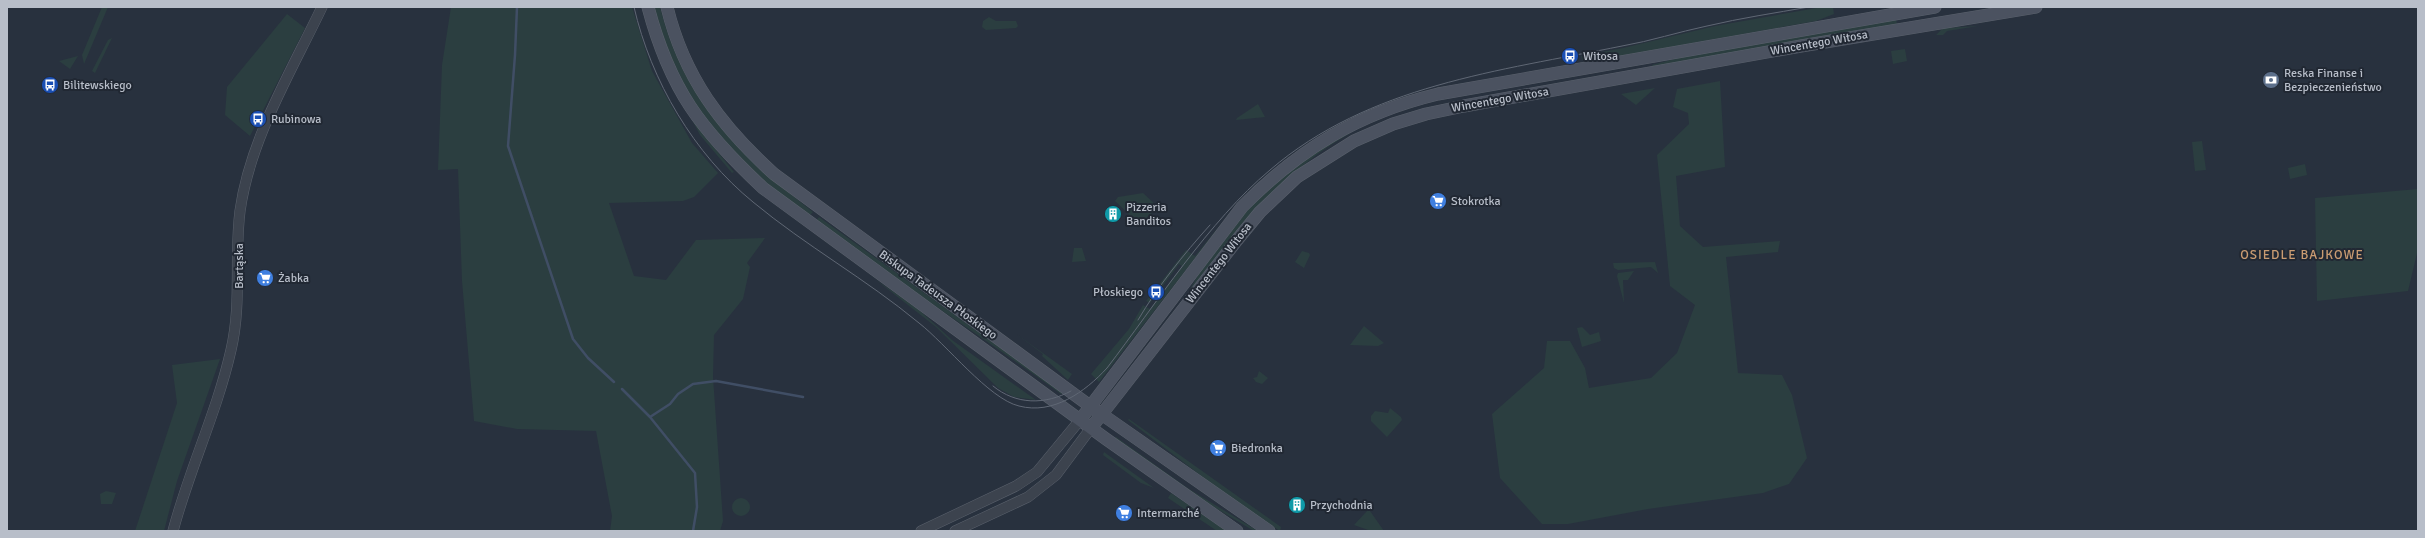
<svg xmlns="http://www.w3.org/2000/svg" width="2425" height="538" font-family="Signika,sans-serif">
<style>
.green{fill:#2b3e40}
.lines{fill:none;stroke-linecap:round;stroke-linejoin:round}
.stream{stroke:#404e65;stroke-width:2.5}
.tertiary-casing{stroke:#5a616c;stroke-width:11}
.secondary-casing{stroke:#5a616c;stroke-width:13}
.tertiary{stroke:#3c434e;stroke-width:10}
.secondary{stroke:#4b5260;stroke-width:12}
.tram{stroke:#5f6774;stroke-width:1}
.labels{text-anchor:middle;dominant-baseline:central;stroke-width:4;stroke-linejoin:round;paint-order:stroke}
.street-label{font-size:12px;fill:#b8bec9;stroke:#212833}
.poi-label{font-size:12px;fill:#b8bec9;stroke:#212833;text-anchor:start}
.neighbourhood-label{font-size:13px;letter-spacing:1px;fill:#ca9c72;stroke:#212833}
</style>
<rect width="100%" height="100%" fill="#28313e"/>
<path class="green" d="M102 7H108L84 64 82 55Z
M451 7H632L652 71 692 143 718 173 694 197 683 201 609 203 634 276 666 280 696 240 765 238 747 263 750 267 743 299 714 335 713 377 723 521 720 531H610L612 516 596 431 517 429 474 421 462 281 458 169 438 170 442 65Z
M654 7H660C684 102 739 154 813 212L808 217C752 173 696 125 669 56 663 40 659 23 654 7Z
M1822 7H1833L1834 14 1816 21 1603 59 1582 60 1581 56 1623 48 1715 26Z
M287 14 305 28 250 136 225 115 227 87Z
M989 17 996 21H1016L1018 26 1016 28 986 30 982 27 983 21Z
M1896 19 1897 24 1653 67 1652 65 1678 58Z
M1978 26 1947 31 1943 35H1936L1943 28Z
M112 38 95 73 92 71 108 40Z
M1905 49 1907 61 1893 64 1891 51Z
M78 56 70 69 59 61Z
M1720 81 1725 167 1676 176 1680 226 1703 247 1780 241 1778 252 1726 257 1738 373 1782 375 1792 395 1807 458 1789 484 1763 493 1648 509 1568 524H1542L1500 478 1492 414 1544 368 1547 341H1570L1585 368 1589 388 1651 378 1677 353 1695 305 1670 286 1657 155 1689 124 1688 113 1673 107 1677 89Z
M1655 88 1636 105 1621 94Z
M1258 104 1265 117 1236 120 1237 118Z
M692 120 734 172 732 173 700 135Z
M1347 132 1349 134C1279 173 1231 238 1184 300L1202 268 1249 208 1296 165Z
M2202 141 2206 170 2195 171 2192 142Z
M2305 164 2307 175 2290 179 2288 168Z
M2418 189V249L2408 291 2317 301 2315 198Z
M1143 193 1158 207 1141 223H1138L1115 201 1118 197Z
M1230 213 1099 382 1091 374 1129 329 1143 305 1150 309 1182 266 1179 264 1150 303 1146 301 1186 250 1195 256Z
M819 217 1063 393 1061 394C980 335 896 281 815 222Z
M1074 248H1082L1086 261 1072 262Z
M1302 251 1309 253 1310 255 1304 268 1295 262Z
M1655 262 1658 273 1651 267 1618 270 1614 268 1613 263Z
M1634 271 1628 280H1623L1624 303 1617 276 1618 273Z
M876 280 917 308 952 340 1036 400 1014 397 998 388 936 327Z
M1364 326 1384 343 1378 346 1350 345Z
M1582 327 1590 335 1599 332 1601 341 1582 347 1577 328Z
M1015 333 1072 374 1068 380 1042 356 1043 354Z
M220 359 177 481 164 531H135L177 403 172 365Z
M1259 371 1268 378 1262 384 1256 382 1253 378 1257 377Z
M1390 408 1401 417 1402 420 1387 437 1371 421V416L1375 411 1388 413Z
M1129 419 1281 527 1280 531 1246 510 1128 420Z
M1116 437 1189 489 1258 531H1254L1192 494 1114 438Z
M1104 452 1154 488 1141 483 1103 455Z
M106 491 116 493 112 504H101L100 494Z
M1171 493 1227 531H1217L1168 498Z
M732 507a9 9 0 1 1 18 0a9 9 0 1 1-18 0Z
M1367 511H1370L1384 531H1371L1354 525Z"/>
<g class="lines">
<path class="stream" d="M517 7 515 55 508 146 573 339 588 358 614 382
M622 389 650 417 695 473 697 507 693 531
M650 417 670 404 678 394 693 384 716 381 803 397"/>
<g class="tertiary-casing">
<path id="tertiary" d="M173 531C189 470 217 412 231 350 242 303 234 258 240 211 250 139 291 72 322 7
M921 531 1016 486 1037 472 1080 420
M955 531 1028 497 1056 475 1091 428"/>
</g>
<g class="secondary-casing">
<path id="secondary" d="M648 7C670 90 701 130 763 188L1106 439 1237 531
M667 7C684 77 721 126 774 174L1090 406 1269 531
M1080 420 1242 207C1299 149 1359 113 1438 94L1935 7
M1091 428 1237 240 1260 212 1297 177 1354 141 1393 124 1426 114 1464 106 1801 46 2036 7"/>
</g>
<use href="#tertiary" class="tertiary"/>
<use href="#secondary" class="secondary"/>
<path class="tram" d="M634 7C651 81 694 154 753 202 806 246 866 279 919 323 946 344 989 399 1019 406 1053 415 1085 392 1107 368 1156 304 1209 221 1270 170 1369 85 1499 71 1622 46 1651 41 1678 32 1707 26 1741 18 1775 13 1809 7
M1138 320C1158 286 1183 255 1210 225
M993 386C1016 405 1045 405 1071 391"/>
</g>
<defs>
<g id="bus-disc" transform="scale(0.9)"><circle r="9.5" fill="#1a4fb4" stroke="#212833"/><path d="M-5-6H5V4H4V6H2V4H-2V6H-4V4H-5ZM-3.5-4V0h7V-4ZM-3.5 1.2v1.5H-2V1.2ZM2 1.2v1.5H3.5V1.2Z" fill="#fff"/></g>
<g id="bank-disc" transform="scale(0.9)"><circle r="9.5" fill="#5c6f8a" stroke="#212833"/><path d="M-6-4H6V4H-6ZM0-2.3a2.3 2.3 0 1 0 0 4.6a2.3 2.3 0 1 0 0-4.6Z" fill="#fff"/></g>
<g id="supermarket-disc" transform="scale(0.9)"><circle r="9.5" fill="#3f7fe0" stroke="#212833"/><path d="M-6-5.5h2.5l.6 2H6L4.5 2H-2.5L-4.4-4H-6ZM-1.5 3.2a1.3 1.3 0 1 0 .1 0ZM3 3.2a1.3 1.3 0 1 0 .1 0Z" fill="#fff"/></g>
<g id="building-disc" transform="scale(0.9)"><circle r="9.5" fill="#0f9aa8" stroke="#212833"/><path d="M-4-6H4V6H1V3H-1V6H-4ZM-2.5-4.3h1.7v1.8h-1.7ZM.8-4.3h1.7v1.8H.8ZM-2.5-1h1.7V.8h-1.7ZM.8-1h1.7V.8H.8Z" fill="#fff"/></g>
</defs>
<g fill-rule="evenodd">
<use href="#bus-disc" x="1570" y="56"/>
<use href="#bank-disc" x="2271" y="80"/>
<use href="#bus-disc" x="50" y="85"/>
<use href="#bus-disc" x="258" y="119"/>
<use href="#supermarket-disc" x="1438" y="201"/>
<use href="#building-disc" x="1113" y="214"/>
<use href="#supermarket-disc" x="265" y="278"/>
<use href="#bus-disc" x="1156" y="292"/>
<use href="#supermarket-disc" x="1218" y="448"/>
<use href="#building-disc" x="1297" y="505"/>
<use href="#supermarket-disc" x="1124" y="513"/>
</g>
<g class="labels">
<g class="street-label">
<text transform="translate(1819 43) rotate(-10)">Wincentego Witosa</text>
<text transform="translate(1500 100) rotate(-10)">Wincentego Witosa</text>
<text transform="translate(1219 263) rotate(-52)">Wincentego Witosa</text>
<text transform="translate(239 266) rotate(-90)">Bartąska</text>
<text transform="translate(938 295) rotate(36)">Biskupa Tadeusza Płoskiego</text>
</g>
<g class="poi-label">
<text x="1583" y="56">Witosa</text>
<text x="2284" y="73">Reska Finanse i<tspan x="2284" dy="14">Bezpieczenieństwo</tspan></text>
<text x="63" y="85">Bilitewskiego</text>
<text x="271" y="119">Rubinowa</text>
<text x="1451" y="201">Stokrotka</text>
<text x="1126" y="207">Pizzeria<tspan x="1126" dy="14">Banditos</tspan></text>
<text x="278" y="278">Żabka</text>
<text x="1143" y="292" text-anchor="end">Płoskiego</text>
<text x="1231" y="448">Biedronka</text>
<text x="1310" y="505">Przychodnia</text>
<text x="1137" y="513">Intermarché</text>
</g>
<g class="neighbourhood-label">
<text x="2302" y="255">OSIEDLE BAJKOWE</text>
</g>
</g>
<rect width="2425" height="538" fill="none" stroke="#b8bec9" stroke-width="16"/>
</svg>
